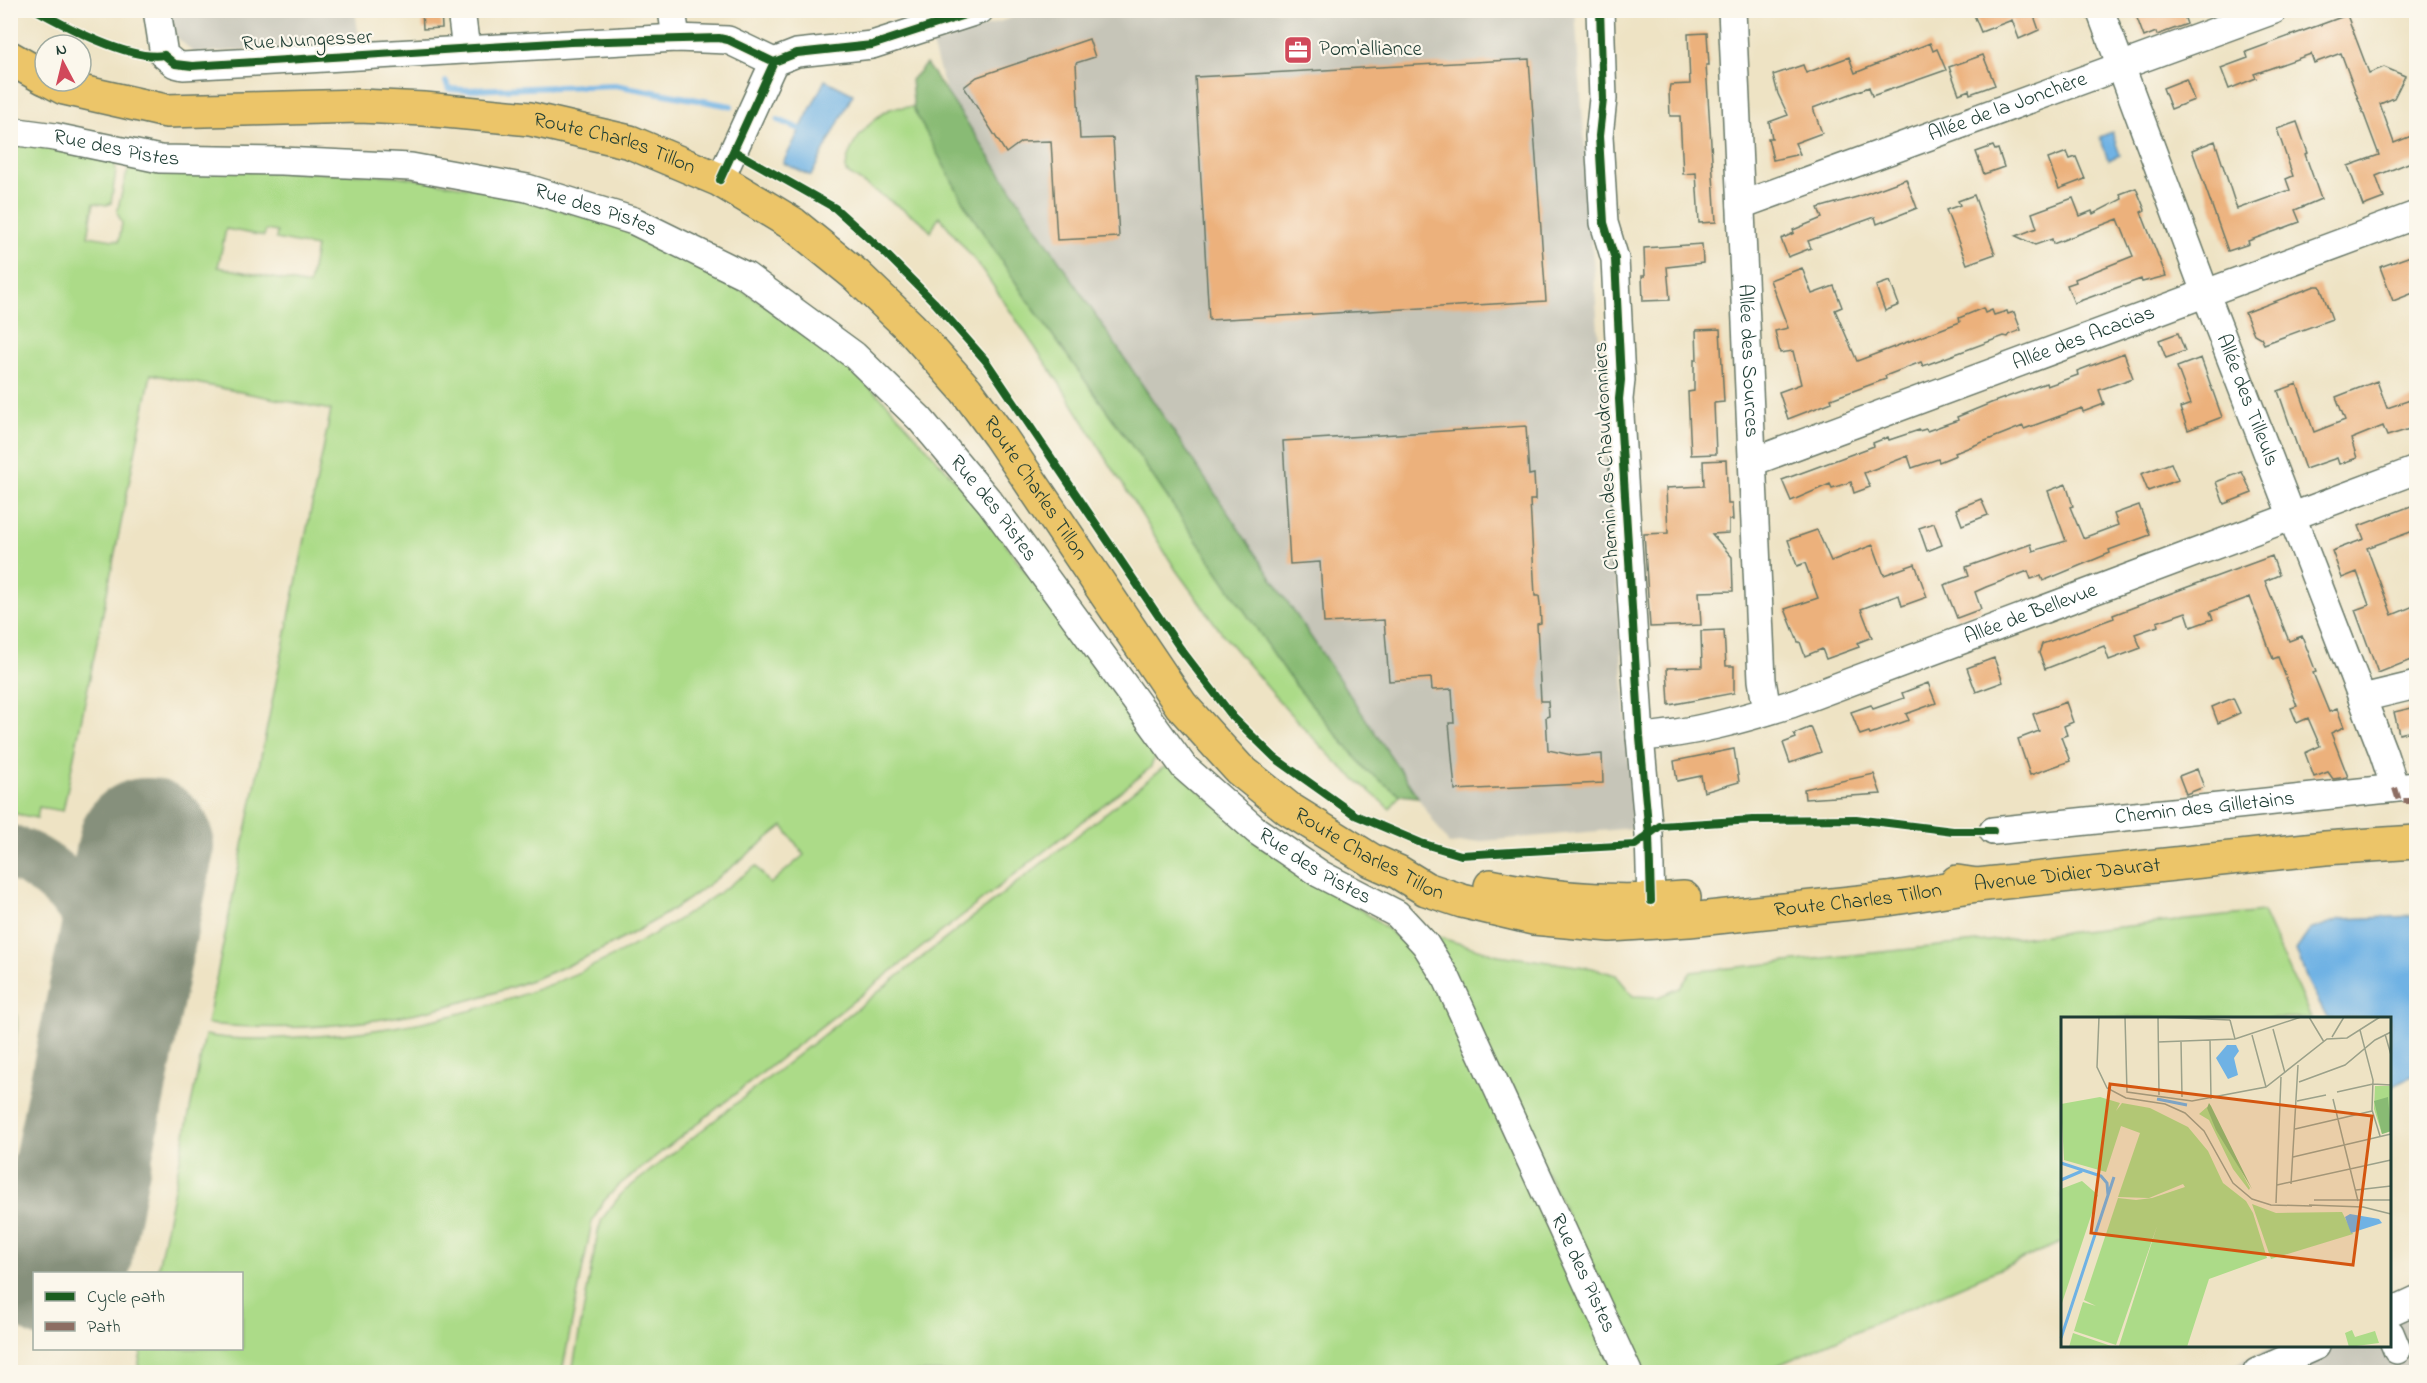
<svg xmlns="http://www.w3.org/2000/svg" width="2427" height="1383" font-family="'Indie Flower',sans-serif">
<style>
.industrial{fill:#c6c5b8}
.green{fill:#acdb88;stroke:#668c5e;stroke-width:1.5;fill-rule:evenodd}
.forest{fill:#89bb74;stroke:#547c54;stroke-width:1.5}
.water{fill:#6fb2e4;stroke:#47788c;stroke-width:1.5}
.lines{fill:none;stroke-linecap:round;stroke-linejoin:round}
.stream{stroke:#6fb2e4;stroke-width:6}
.taxiway{stroke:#86907c;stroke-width:54}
.runway{stroke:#86907c;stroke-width:136}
.building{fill:#ecb17b}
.minor-casing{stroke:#677766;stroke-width:30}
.major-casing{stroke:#677766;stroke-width:36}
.minor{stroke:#fff;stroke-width:27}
.major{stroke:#ecc569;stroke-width:33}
.quiet{stroke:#8d6e63;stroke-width:6;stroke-dasharray:12 6;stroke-linecap:butt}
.cycleway-casing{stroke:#fbf7ec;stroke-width:11}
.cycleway{stroke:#1b5e20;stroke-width:8}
.labels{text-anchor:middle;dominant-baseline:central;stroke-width:4.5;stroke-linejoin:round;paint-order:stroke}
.street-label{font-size:21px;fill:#1f3d34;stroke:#fbf7ec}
.poi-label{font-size:21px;fill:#1f3d34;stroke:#fbf7ec;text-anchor:start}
.inset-river{fill:none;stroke:#6fb2e4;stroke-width:3}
.inset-road{fill:none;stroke:#9ba18a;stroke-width:1.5}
.view{fill:#d45610;fill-opacity:0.15;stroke:#d45610;stroke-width:3}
.inset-edge{fill:none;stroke:#1f3d34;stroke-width:3}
</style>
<rect width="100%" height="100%" fill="#fbf7ec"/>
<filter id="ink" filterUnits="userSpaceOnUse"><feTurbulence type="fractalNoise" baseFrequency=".0167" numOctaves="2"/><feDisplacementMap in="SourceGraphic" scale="12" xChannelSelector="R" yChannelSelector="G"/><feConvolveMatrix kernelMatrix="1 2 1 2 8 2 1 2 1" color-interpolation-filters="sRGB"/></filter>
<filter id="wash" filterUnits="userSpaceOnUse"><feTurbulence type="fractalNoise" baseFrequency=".008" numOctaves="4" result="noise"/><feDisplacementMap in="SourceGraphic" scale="24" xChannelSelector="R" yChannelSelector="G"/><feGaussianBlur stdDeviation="1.35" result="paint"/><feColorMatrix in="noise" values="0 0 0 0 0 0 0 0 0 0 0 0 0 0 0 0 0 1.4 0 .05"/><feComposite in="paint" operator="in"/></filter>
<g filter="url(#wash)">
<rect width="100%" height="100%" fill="#eee3c4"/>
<path class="industrial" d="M1034 10 1575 11 1634 828 1449 844 947 94 932 45Z
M168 11H355L360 43 194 53 171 32Z
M2416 1280V1372H2217L2275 1346H2390V1293Z"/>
<path class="green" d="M914 107 965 205 1026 298 1135 450 1293 682 1366 770 1400 795 1390 809 1338 764 1286 709 1224 636 1176 570 1060 384 981 268 939 216 931 232 921 221 846 172C844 149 870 119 890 109 897 107 907 107 914 107Z
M10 140 115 162 116 171 111 203 107 205 94 203 88 236 119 241 122 223 117 212 126 176 132 163 398 176 491 191 613 224 714 274 765 304 832 353 889 405 976 504 1158 751 1150 768 618 1186 603 1202 592 1222 562 1372H137L142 1349 242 1348V1274L157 1273 205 1035C243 1042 280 1038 318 1036 486 1024 623 967 756 866L770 884 804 855 783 826C749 853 715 882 678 906 541 995 370 1041 207 1024L331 410 151 374 63 811 39 807 37 818 11 813ZM226 229 264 236 266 230 277 232 276 239 316 247 309 285 218 267Z
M1171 765 1259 844 1375 919 1410 948 1441 991 1618 1372H572L598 1232 602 1219 622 1193 1163 768Z
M2263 912 2311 1018H2062V1242L1762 1372H1643L1431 935 1498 955 1592 968 1616 975 1633 996 1658 997 1680 988 1691 972Z
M11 998C22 1017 15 1046 11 1067Z"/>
<path class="forest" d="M926 64 947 93 1418 797 1400 795 1366 770 1293 682 1135 450 1026 298 965 205 914 110 911 80Z"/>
<path class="water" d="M825 80 853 94 811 176 783 163Z
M2112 132 2120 155 2108 160 2100 137Z
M2416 916V1074L2390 1087V1018H2327L2307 980 2296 950 2310 930 2341 919Z"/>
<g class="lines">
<path class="stream" d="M446 82 449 89 465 90 615 85 731 106
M778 120 800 129"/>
<path class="taxiway" d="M10 852C30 857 47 869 62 883 104 922 115 961 111 1017"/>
<path class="runway" d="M60 1274 146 846"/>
</g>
<g id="blocks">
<path class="building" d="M422 10H441L442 28 423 29Z
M1972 10H2032L2039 30 2019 39 2012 20 1981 32Z
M2134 10H2182L2187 24 2157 35 2156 32 2144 37Z
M2347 15 2369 73 2384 67 2405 76 2394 98 2380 104 2394 143 2416 134V160L2376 176 2384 198 2363 206 2348 166 2379 155 2341 53 2314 63 2311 54 2254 74 2256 78 2229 89 2221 68 2248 58 2246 52Z
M1707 33 1709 65H1706L1716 222 1699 223 1696 173 1683 174 1680 116H1670L1669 91 1670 85 1690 84 1688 34Z
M1089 39 1095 57 1076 63 1080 139 1113 138 1119 237 1057 240 1051 141 1021 142 1006 153 964 87 977 77Z
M1930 43 1933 51 1937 49 1946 70 1872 96 1869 87 1813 108 1822 133 1795 143 1800 154 1773 160 1768 138H1772L1769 122 1788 115 1778 94 1773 75 1803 65 1806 73 1849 57 1855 73Z
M1983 55 1995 85 1970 94 1969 90 1959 94 1949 67Z
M1529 59 1546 301 1209 320 1195 77Z
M2186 79 2194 100 2171 109 2163 88Z
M2297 122 2308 153 2305 154 2321 199 2295 210 2300 222 2248 241 2249 244 2228 251 2192 150 2215 141 2237 209 2290 190 2286 179 2293 176 2277 129Z
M1993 146 1995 150 1998 149 2004 167 1984 174 1976 152Z
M2067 152 2070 159 2076 157 2085 179 2059 189 2048 159Z
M1906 179 1917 208 1877 224 1875 217 1808 241 1811 248 1788 257 1781 239 1794 233 1793 230 1822 218 1818 208 1857 197Z
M2136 188 2145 210 2141 212 2166 276 2142 282 2141 279 2074 303 2067 285 2076 282 2075 279 2133 256 2118 219 2053 244 2052 239 2035 245 2016 236 2037 228 2032 213 2073 198 2080 216 2092 211 2093 214 2122 199 2120 194Z
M1974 195 1995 254 1967 264 1946 210 1960 205 1958 201Z
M1702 244 1703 263 1667 267 1670 300 1643 301 1642 276H1645L1644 248Z
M2416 254V292L2393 301 2380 267Z
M1802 268 1812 294 1834 286 1842 307 1835 310 1857 361 1960 322 1959 318 1983 308 1985 313 1992 310 1994 315 2007 311 2008 314 2014 312 2021 330 2010 334 2008 337 2004 336 1923 366 1921 362 1885 376 1886 379 1831 399 1832 402 1788 419 1779 392 1801 384 1793 351 1780 353 1775 331 1788 328 1770 280Z
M1890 281 1899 305 1885 311 1876 286Z
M2315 286H2320L2332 319 2264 344 2261 338 2254 334 2245 313Z
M1720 329 1724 402 1714 403 1716 454 1691 455 1688 392 1694 391V360H1697L1696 330Z
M2178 333 2185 351 2166 358 2159 340Z
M2124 353 2133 378 2099 390 2104 404 2083 412 2082 408 2024 429 2023 426 1955 453 1956 455 1939 462 1938 459 1912 468 1908 456 1864 473 1870 487 1854 493 1851 482 1832 488 1830 484 1791 501 1782 480 1874 446 1873 443 1888 437 1889 440 1919 430V431L1926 429 1927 431 1958 420 1957 417 1991 403 2046 383 2047 386 2078 375 2077 371Z
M2201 358 2222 417 2188 430 2180 408 2191 404 2177 367Z
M2377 381 2387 408 2416 398V427L2387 436 2383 426 2351 439 2357 458 2339 464 2337 458 2305 469 2278 391 2297 384 2314 432 2345 420 2336 397Z
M1526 426 1529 475 1534 474 1535 493V500H1530L1535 596H1539L1540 604 1541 623 1537 624 1541 701H1548L1549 716 1546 717 1548 750 1576 756 1602 754 1603 783 1455 790 1449 723H1454L1452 689 1432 690 1431 678 1389 681 1384 620 1324 623 1320 562 1290 564 1283 441Z
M1726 460 1728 504H1732L1733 520H1729V533L1712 534 1732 557 1733 591 1699 592 1701 625 1650 627 1644 534 1668 533 1666 488 1704 486 1703 461Z
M2171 463 2178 480 2148 491 2141 474Z
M2242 472 2252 493 2224 504 2216 482Z
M2066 484 2073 506 2070 507 2083 538 2118 525 2114 514 2139 505 2150 535 2109 550 2110 553 2043 581 2041 576 2031 579 2028 571 1986 587 1975 592 1981 609 1957 618 1944 585 1969 576 1966 567 2031 544 2033 551 2066 541 2048 491Z
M1981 499 1988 515 1962 525 1956 509Z
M2416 504V530L2367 548 2392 615 2416 605V658L2378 673 2355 610 2369 605 2357 572 2342 578 2332 551 2364 539 2359 526Z
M1934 523 1942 545 1927 551 1919 528Z
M1817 530 1831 561 1873 545 1884 575 1915 564 1927 597 1902 606 1899 595 1861 609 1872 637 1857 643 1859 647 1826 659 1822 649 1805 656 1800 642H1798L1785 609 1818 598 1805 563 1797 566 1788 540Z
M2272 556 2279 575 2265 581 2289 641 2302 636 2316 672 2313 673 2329 712 2337 709 2344 727 2331 733 2348 777 2333 779 2328 772 2314 777 2305 753 2320 746 2308 718 2297 723 2291 708 2297 706 2278 657 2273 659 2250 597 2210 612 2213 619 2191 627 2186 612 2157 622 2158 626 2135 634 2141 648 2109 660 2104 646 2045 669 2039 653 2042 644 2114 618 2113 615 2166 595Z
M1724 630 1726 666H1734V693L1669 705 1667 668 1702 667 1701 631Z
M1994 658 2003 682 1976 692 1967 668Z
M1928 683 1936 703 1906 714 1909 720 1870 734 1869 732 1860 735 1851 712 1871 705 1873 709 1904 698 1902 693Z
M2233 698 2240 713 2218 723 2212 707Z
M2066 702 2073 722 2064 726 2067 735 2061 737 2070 761 2030 775 2018 739 2039 731 2033 714Z
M2416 707V730L2399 734 2394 712Z
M1811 727 1821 752 1790 763 1783 743 1796 738 1794 734Z
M1734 749 1739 782 1704 792 1701 776 1677 781 1674 761Z
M2197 769 2204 787 2186 794 2179 776Z
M1874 774 1881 794 1805 799 1804 789Z"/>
</g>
</g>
<g filter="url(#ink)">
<use href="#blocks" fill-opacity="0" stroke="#677766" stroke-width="1.5"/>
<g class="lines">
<g class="minor-casing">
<g id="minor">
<path d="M157 10 164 55 175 64 183 66 676 38 728 40 774 62"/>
<path d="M461 10 466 50"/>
<path d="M672 10 676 38"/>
<path d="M1600 10 1603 99 1599 136 1604 223 1615 259 1621 380 1619 399 1640 737 1649 835 1651 901"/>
<path id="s1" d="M1732 10 1762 680 1767 711"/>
<path id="s2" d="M2100 10 2205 292 2383 752 2395 788"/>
<path id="s3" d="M10 131 55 137 160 159 282 161 411 167 527 188 634 221 746 276 854 355 920 419 990 502 1184 767 1257 831 1320 874 1397 914 1425 944 1447 979 1628 1372"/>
<path d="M720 180 774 62 797 53 872 45 980 10"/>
<path id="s4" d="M1741 205 2274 10"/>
<path id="s5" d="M1752 462 2416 215"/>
<path d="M2362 698 2416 685"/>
<path id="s6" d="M1640 737C1691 734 1743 719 1791 704L2416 470"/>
<path id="s7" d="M1993 831 2416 786"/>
<path d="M2390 1312 2416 1300"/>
<path d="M2390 1333 2397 1350"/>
<path d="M2257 1372 2316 1346"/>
</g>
</g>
<g class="major-casing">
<g id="major">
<path d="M10 58 45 78"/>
<path id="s8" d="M51 81 64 88 166 111 360 106 424 109 530 119 630 142 720 180 793 224 856 275 911 328 966 390 999 435 1181 705 1239 769 1289 809 1371 860 1398 872 1426 889 1462 901 1533 918 1610 925 1689 920 1888 899 1977 885"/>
<path id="s9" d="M1957 882 1977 885 2325 848 2416 842"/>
<path d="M1491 886C1555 900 1619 904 1684 898"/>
</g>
</g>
<use href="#minor" class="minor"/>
<use href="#major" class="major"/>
<path class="quiet" d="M2395 788 2399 801H2416"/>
<g class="cycleway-casing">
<path id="cycleway" d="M36 10C67 27 130 61 164 55
M1600 10 1603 99 1599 136 1604 223 1615 259 1621 380 1619 399 1640 737 1649 835 1651 901
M164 55 175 64 192 66 570 42 719 38 728 40 774 62
M734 151 835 208 885 253 934 302 986 361 1180 648 1233 717 1275 758 1355 815 1421 843 1461 855 1635 845 1660 826 1753 820 1856 819 1953 831H1993
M720 180 774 62 797 53 872 45 980 10"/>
</g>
<use href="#cycleway" class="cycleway"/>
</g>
</g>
<defs>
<g id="office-square" transform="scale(1.5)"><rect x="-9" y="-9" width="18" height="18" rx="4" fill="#d1495b" stroke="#fbf7ec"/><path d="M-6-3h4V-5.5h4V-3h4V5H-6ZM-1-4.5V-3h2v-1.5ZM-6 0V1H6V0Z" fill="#fff"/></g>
</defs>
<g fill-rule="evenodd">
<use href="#office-square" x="1298" y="50"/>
</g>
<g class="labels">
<g class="street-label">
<text transform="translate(307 41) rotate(-3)">Rue Nungesser</text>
<text stroke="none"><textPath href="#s4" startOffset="284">Allée de la Jonchère</textPath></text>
<text stroke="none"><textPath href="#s8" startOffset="572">Route Charles Tillon</textPath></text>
<text stroke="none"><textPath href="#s3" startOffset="108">Rue des Pistes</textPath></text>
<text stroke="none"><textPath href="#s3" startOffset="594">Rue des Pistes</textPath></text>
<text stroke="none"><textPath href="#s5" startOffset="354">Allée des Acacias</textPath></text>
<text stroke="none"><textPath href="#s1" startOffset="351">Allée des Sources</textPath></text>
<text stroke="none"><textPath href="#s2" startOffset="417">Allée des Tilleuls</textPath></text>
<text transform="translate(1607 456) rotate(-93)">Chemin des Chaudronniers</text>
<text stroke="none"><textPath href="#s8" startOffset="1130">Route Charles Tillon</textPath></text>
<text stroke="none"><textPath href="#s3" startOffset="1100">Rue des Pistes</textPath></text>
<text stroke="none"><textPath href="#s6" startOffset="411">Allée de Bellevue</textPath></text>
<text stroke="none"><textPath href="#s7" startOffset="213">Chemin des Gilletains</textPath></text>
<text stroke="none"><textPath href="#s8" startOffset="1634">Route Charles Tillon</textPath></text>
<text stroke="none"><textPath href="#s3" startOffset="1586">Rue des Pistes</textPath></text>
<text stroke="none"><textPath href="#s9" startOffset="111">Avenue Didier Daurat</textPath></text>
<text stroke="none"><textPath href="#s8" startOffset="2138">Route Charles Tillon</textPath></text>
<text stroke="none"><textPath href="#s3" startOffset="2088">Rue des Pistes</textPath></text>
</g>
<g class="poi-label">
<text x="1319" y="50">Pom'alliance</text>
</g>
</g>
<g transform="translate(2061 1017)">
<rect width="330" height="330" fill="#eee3c4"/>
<path d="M314 69H330V114L321 117 313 92ZM39 80 59 86 55 94 61 86 89 91 127 110 147 134 162 166 185 184 192 196 206 241 148 262 126 330 58 329 96 209 55 328 13 314 22 285 35 289 23 283 57 181 75 183 91 181 124 170 122 167 88 181 57 180 79 116 60 109 45 155 3 143 0 87ZM146 90 189 171 188 173 172 152 148 103 138 97ZM21 164 37 178 0 289V172ZM191 187 215 196 281 195 292 217 210 242ZM291 313 294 320 314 314 318 326 288 330 284 316ZM12 316 53 330H8Z" fill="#acdb88"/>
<path d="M327 80 330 114 321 117 313 84ZM148 86 150 89 191 172 155 113 146 91Z" fill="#89bb74"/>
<path d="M166 28H175L178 34 173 41 177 58 167 62 155 41ZM289 197 318 202 321 206 290 216 284 200Z" fill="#6fb2e4"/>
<path class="inset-river" d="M96 82 126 88M0 146 40 159 46 166 47 178M0 163 21 154M0 321 53 160"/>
<path class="inset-road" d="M38 0 36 50 46 71 65 81 104 87 124 96 143 114 172 166 191 182 210 188 251 189M64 0 66 75 131 84 205 70 266 22 286 21 319 0M248 0 263 25M169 3 174 22M212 12 224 56M299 13 312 63 311 93 319 119M324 17 330 38M191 18 205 70M271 20 283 0M149 23 150 82M120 24 121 80M97 25 174 22 240 0M238 65 284 48 314 23 330 15M276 75 312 67 330 68M98 78 97 0 169 3M272 82 297 184M236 84 265 78M234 112 311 94M232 140 330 117M230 167 237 48M216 168 330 143M295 173 330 169M253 183H330M215 186 220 60M248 188 302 190 330 197"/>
<path class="view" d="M49 67 311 99 292 248 30 216Z"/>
<rect width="330" height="330" class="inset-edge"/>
</g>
<rect width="2427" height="1383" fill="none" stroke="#fbf7ec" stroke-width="36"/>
<rect x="33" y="1272" width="210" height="78" fill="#fbf7ec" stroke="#a3ada2" stroke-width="1.5"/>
<rect x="45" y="1292" width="30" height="9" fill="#1b5e20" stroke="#a3ada2" stroke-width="1.5"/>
<text x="87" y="1302" font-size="18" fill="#1f3d34">Cycle path</text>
<rect x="45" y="1322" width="30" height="9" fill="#8d6e63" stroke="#a3ada2" stroke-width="1.5"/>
<text x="87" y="1332" font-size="18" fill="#1f3d34">Path</text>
<g transform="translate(63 63) rotate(353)"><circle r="28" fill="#fbf7ec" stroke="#a3ada2" stroke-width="1.5"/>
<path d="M0-4.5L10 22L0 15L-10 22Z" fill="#d1495b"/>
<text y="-9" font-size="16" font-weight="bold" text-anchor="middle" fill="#1f3d34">N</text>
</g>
</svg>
